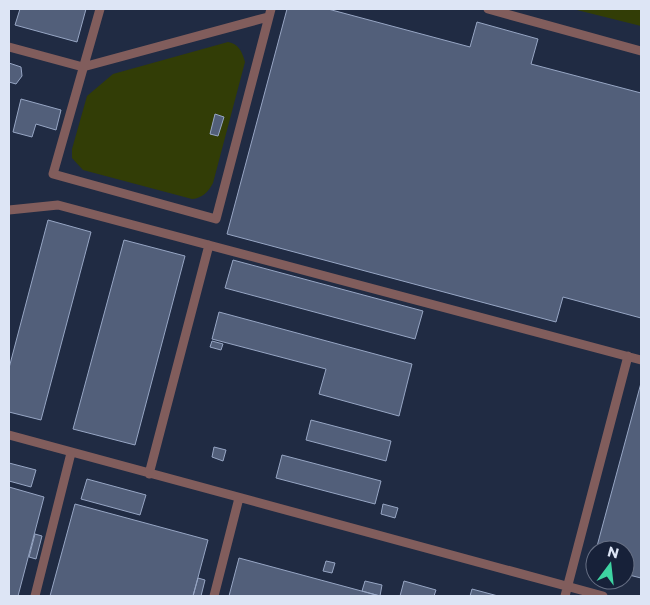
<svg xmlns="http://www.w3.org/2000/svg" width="650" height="605" font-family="Montserrat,sans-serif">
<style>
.green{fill:#323d06}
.building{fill:#525f7a;stroke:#97a6c4}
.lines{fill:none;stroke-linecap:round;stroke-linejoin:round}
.service{stroke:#815d5c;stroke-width:9}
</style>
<rect width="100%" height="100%" fill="#202b43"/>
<path class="green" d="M573 9H641V26Z
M228 42C239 44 242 52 245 62L213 183C208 192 203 198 192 199L83 170 72 158V149L87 96 113 74Z"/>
<path class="building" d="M20 9H86L77 42 15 25Z
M287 9H328L470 47 477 22 538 39 531 64 641 93V318L563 297 556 322 227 234Z
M9 63 21 67 22 76 16 84 9 82Z
M21 99 61 110 56 130 36 124 32 137 13 132Z
M215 114 224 117 218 136 210 134Z
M48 220 91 232 41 420 9 412V368Z
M124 240 185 256 135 445 73 429Z
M233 260 423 311 415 339 225 288Z
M219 312 412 364 399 416 319 394 326 369 212 339Z
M212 341 223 344 221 350 210 347Z
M641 383V578L625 574V550H596Z
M311 420 391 441 386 461 306 440Z
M214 447 226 450 223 461 212 457Z
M282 455 381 481 375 504 276 478Z
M9 463 36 470 31 487 9 481Z
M87 479 146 495 140 515 81 499Z
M9 487 44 497 18 596H9Z
M75 504 208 540 193 596H50Z
M383 504 398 508 395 518 381 514Z
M35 534 42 536 36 559 29 557Z
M239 558 380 596H229Z
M326 561 335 563 332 573 323 571Z
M198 578 205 580 201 596H193Z
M365 581 382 585 380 596 362 591Z
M404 581 436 590 434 596H400Z
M472 589 498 596H470Z"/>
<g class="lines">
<path class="service" d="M100 9 53 174 216 219 271 9
M488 9 641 51
M9 47 83 67 268 17
M9 210 58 205 641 360
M9 435 603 596
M149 474 209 245
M35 596 71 453
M214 596 239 498
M565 596 628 356"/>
</g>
<rect width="650" height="605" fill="none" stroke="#dde5f5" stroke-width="20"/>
<g transform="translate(610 565) rotate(15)"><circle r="24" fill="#172139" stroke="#666f84"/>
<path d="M0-4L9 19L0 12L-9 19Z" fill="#3ed4a2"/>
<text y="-8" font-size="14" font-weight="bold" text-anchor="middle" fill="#dde5f5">N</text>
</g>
</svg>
